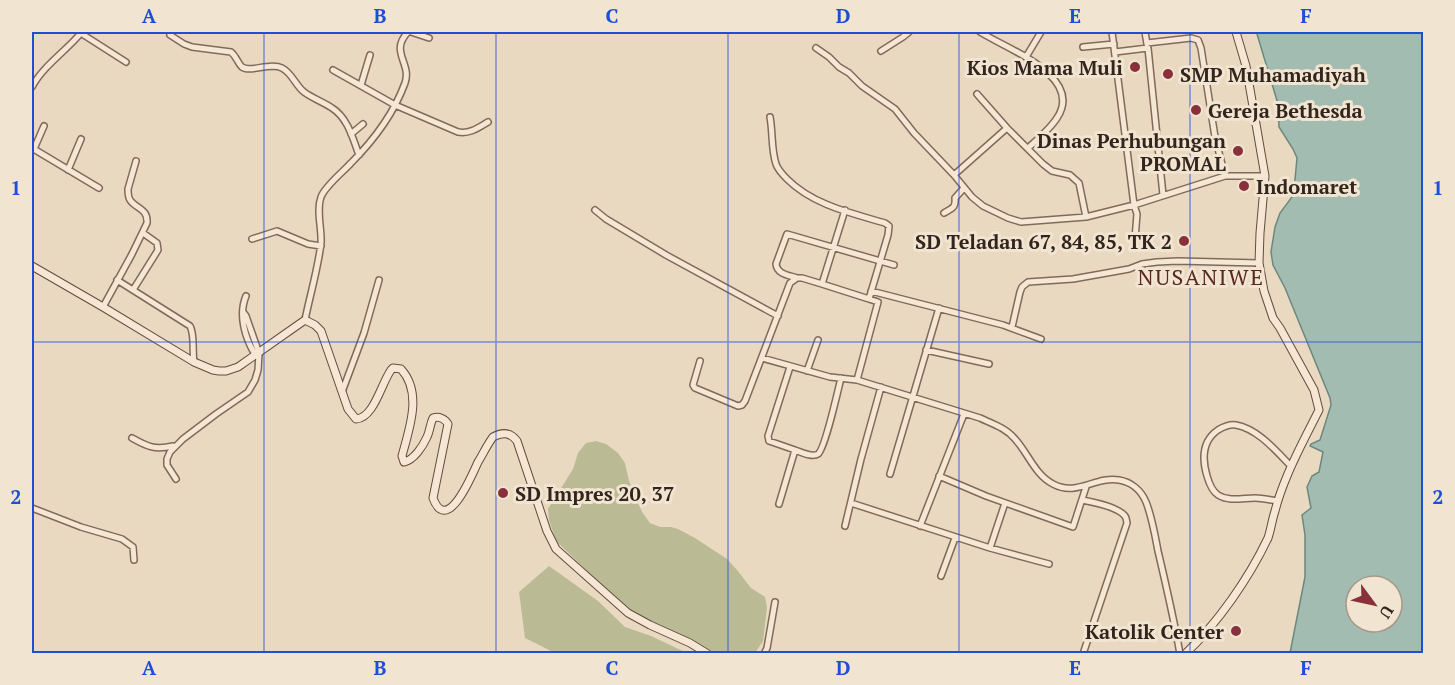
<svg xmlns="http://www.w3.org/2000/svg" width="1455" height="685" font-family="'PT Serif',serif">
<rect width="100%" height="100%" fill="#e9d9c1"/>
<path fill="#babb95" d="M596,441l10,3 12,9 7,10 4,18 13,31 8,11 10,4h11l7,2 17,9 32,21 10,11 14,18 14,9 2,11 -4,33 -8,12h-40l-23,-14 -39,-13 -25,-16 -72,-69 -7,-21 -1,-11 25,-40 5,-16 8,-10z
M549,566l49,35 27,26 26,9 36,17h-132l-30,-15 -6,-46z"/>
<path fill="#a3bcb2" stroke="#6c887e" stroke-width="1.5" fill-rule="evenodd" d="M1258,32h165v621h-133l15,-76v-42l-3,-20 9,-7 -4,-21 5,-11 7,-4 4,-20 -13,-6 1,-2 9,-4 11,-35 -1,-7 -45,-110 -12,-23 -2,-13 4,-25 5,-14 12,-16 2,-7 3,-32 -4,-9 -14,-22 -1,-23 -21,-70zM1356,586h36v36h-36z"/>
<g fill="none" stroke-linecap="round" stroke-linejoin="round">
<defs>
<path id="street" d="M79,32l47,30
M411,32l18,6
M980,32c25,16 105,44 77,86 -7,11 -19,21 -29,30
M1145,32l2,12
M170,35l14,9 8,3 39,5c6,5 7,12 11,15 7,6 29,-5 40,1 10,5 14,18 22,24 8,6 19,10 28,16 16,10 21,31 27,47
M1147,43l44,-5 7,2 3,8 14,89 10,39
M1083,47l31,-3
M816,48l13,9 10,10 10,6 13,13 33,23 19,24 40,42 18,22 11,9 25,12 13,4 65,-5 48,-12 -22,-173
M881,51l22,-14 6,-5
M1115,52l33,-4 15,147
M1026,57l15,-25
M333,70l62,35 63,27c12,2 20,-4 30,-10
M361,85l9,-30
M32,87c11,-21 34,-36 49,-54
M977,94l30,34 36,36 9,7 18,4 9,8 7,34
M770,117c3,16 1,32 6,47 2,6 7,11 11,15 26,26 64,34 98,44l4,3 -1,9 -19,64 9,3 -21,78
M351,134l12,-10
M32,148l67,40
M34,149l10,-23
M68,170l13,-31
M954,175l53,-47
M595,210l11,9 60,36 112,61
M845,210l-23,74 47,15
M944,213c8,-5 12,-5 11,-15l9,-10
M252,239l25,-8 31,13 13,2
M1135,239l2,-25 -3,-9 91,-29h40
M797,278c-9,-3 -20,-4 -21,-14l11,-30 107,31
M117,280l73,46c5,9 2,24 4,36
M133,290l25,-40 -1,-7 -14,-10
M871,291l132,34 38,14
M246,296c-8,19 -1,43 10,60
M103,307l29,-53 15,-31c1,-15 -11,-14 -17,-23 -2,-3 -2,-8 -2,-11l8,-28
M305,320c5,-25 13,-51 16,-77 1,-14 -5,-32 0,-46 4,-11 22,-25 30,-34 22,-22 43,-50 54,-80 7,-20 -16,-31 3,-51
M1012,327l8,-35 2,-5 6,-5 45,-3 56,-10 13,-5 15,-2 21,-1 81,2
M926,350l63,14
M762,358l68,19 27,3 123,38c13,6 26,10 35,21 13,14 20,36 38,45 24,13 42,-8 66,-4 12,2 22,10 27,22 6,15 9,33 12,49 8,34 16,68 22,103
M700,361l-7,24 2,3 43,18 4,-1 3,-4 45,-118 7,-5h5l20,6
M807,371l11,-31
M342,392l22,-59 15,-53
M132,438c16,9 23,12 41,8
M795,450c6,2 17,8 23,4 7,-5 20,-64 23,-76
M890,474l49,-166
M939,476l47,20 87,31 13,-40
M176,479l-9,-14v-6l3,-7 13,-13 33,-25 32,-22 7,-12 3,-10 1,-17 -13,-37 -3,-4
M1082,500c11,2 33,7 41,14 4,3 3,5 4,9l-44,131
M1278,501c-8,-1 -15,-3 -23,-3 -12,0 -26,4 -37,-3 -6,-4 -9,-12 -11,-19 -5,-17 -5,-35 11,-46 5,-3 11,-6 18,-5 22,4 40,26 55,41
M851,503l139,45 15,-45
M779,504l16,-54 -26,-9 -1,-5 22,-69
M32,508l49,19 41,12 11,8 1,13
M845,526l16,-67 20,-72
M920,526l44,-112
M990,548l59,16
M941,576l14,-38
M764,654l3,-6 8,-46"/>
<path id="secondary" d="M32,266l71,41 91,55 19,8 6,1h7l12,-4 67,-47 10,5 6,6 27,78 8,10c18,-1 25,-35 35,-49l2,-2 8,1c22,24 8,60 1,87l2,6c10,-2 19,-16 23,-25 3,-6 3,-13 6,-19 6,-2 12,1 15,6l-15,74c14,38 39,-23 45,-36 5,-8 9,-17 15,-25 9,-5 17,-5 24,4l30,90 9,18 72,64 22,12 40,18 18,11
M1185,654c33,-31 64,-76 83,-116 3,-9 4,-18 7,-27 3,-12 7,-23 12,-35 9,-22 21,-44 32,-66l-5,-20 -34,-62 -7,-10 -9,-27 -5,-28 1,-30 5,-57 -19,-110 -10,-34"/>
</defs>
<use href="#street" stroke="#806b5b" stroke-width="8"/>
<use href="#secondary" stroke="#624d3e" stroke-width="9"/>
<use href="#street" stroke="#f5e7d3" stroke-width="5"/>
<use href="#secondary" stroke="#f5e7d3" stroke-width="7"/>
</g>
<path fill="none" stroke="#1d4ed8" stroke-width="1.5" stroke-opacity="0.55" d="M264,32v622M496,32v622M728,32v622M959,32v622M1190,32v622M32,342h1392"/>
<g fill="#89313a" stroke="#f1e4d0" stroke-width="2">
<circle cx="1135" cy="67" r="6"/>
<circle cx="1168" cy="74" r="6"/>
<circle cx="1196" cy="110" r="6"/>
<circle cx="1238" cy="151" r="6"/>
<circle cx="1244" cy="186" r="6"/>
<circle cx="1184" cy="241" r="6"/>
<circle cx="503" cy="493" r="6"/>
<circle cx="1236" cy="631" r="6"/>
</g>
<g text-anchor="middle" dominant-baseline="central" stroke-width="6" stroke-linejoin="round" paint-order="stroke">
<g font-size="20" font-weight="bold" fill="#32251d" stroke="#f1e4d0" text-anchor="end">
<text x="1123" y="67">Kios Mama Muli</text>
<text x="1180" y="74" text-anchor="start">SMP Muhamadiyah</text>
<text x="1208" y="110" text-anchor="start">Gereja Bethesda</text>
<text x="1226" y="140">Dinas Perhubungan<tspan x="1226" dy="23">PROMAL</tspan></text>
<text x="1256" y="186" text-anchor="start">Indomaret</text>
<text x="1172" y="241">SD Teladan 67, 84, 85, TK 2</text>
<text x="515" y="493" text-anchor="start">SD Impres 20, 37</text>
<text x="1224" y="631">Katolik Center</text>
</g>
<g font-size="22" letter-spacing="1.5" fill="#5a2721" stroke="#f1e4d0">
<text x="1201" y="276">NUSANIWE</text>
</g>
</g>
<rect width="1455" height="685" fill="none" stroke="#f1e4d0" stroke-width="66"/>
<g transform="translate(1374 604) rotate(123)"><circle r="28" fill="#f1e4d0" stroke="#a59888" stroke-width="1.5"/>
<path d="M0-4.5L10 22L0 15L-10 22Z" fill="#89313a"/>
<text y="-9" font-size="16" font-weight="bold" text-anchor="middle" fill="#32251d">U</text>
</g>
<rect x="33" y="33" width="1389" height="619" fill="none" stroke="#1d4ed8" stroke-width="2"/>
<g font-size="20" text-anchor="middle" font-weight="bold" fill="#1d4ed8">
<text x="149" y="23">A</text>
<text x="380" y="23">B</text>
<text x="612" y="23">C</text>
<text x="843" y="23">D</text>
<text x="1075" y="23">E</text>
<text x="1306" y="23">F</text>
<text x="16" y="195">1</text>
<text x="1438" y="195">1</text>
<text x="16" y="504">2</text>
<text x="1438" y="504">2</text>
<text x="149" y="675">A</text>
<text x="380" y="675">B</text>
<text x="612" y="675">C</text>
<text x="843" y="675">D</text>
<text x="1075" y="675">E</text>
<text x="1306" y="675">F</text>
</g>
</svg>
